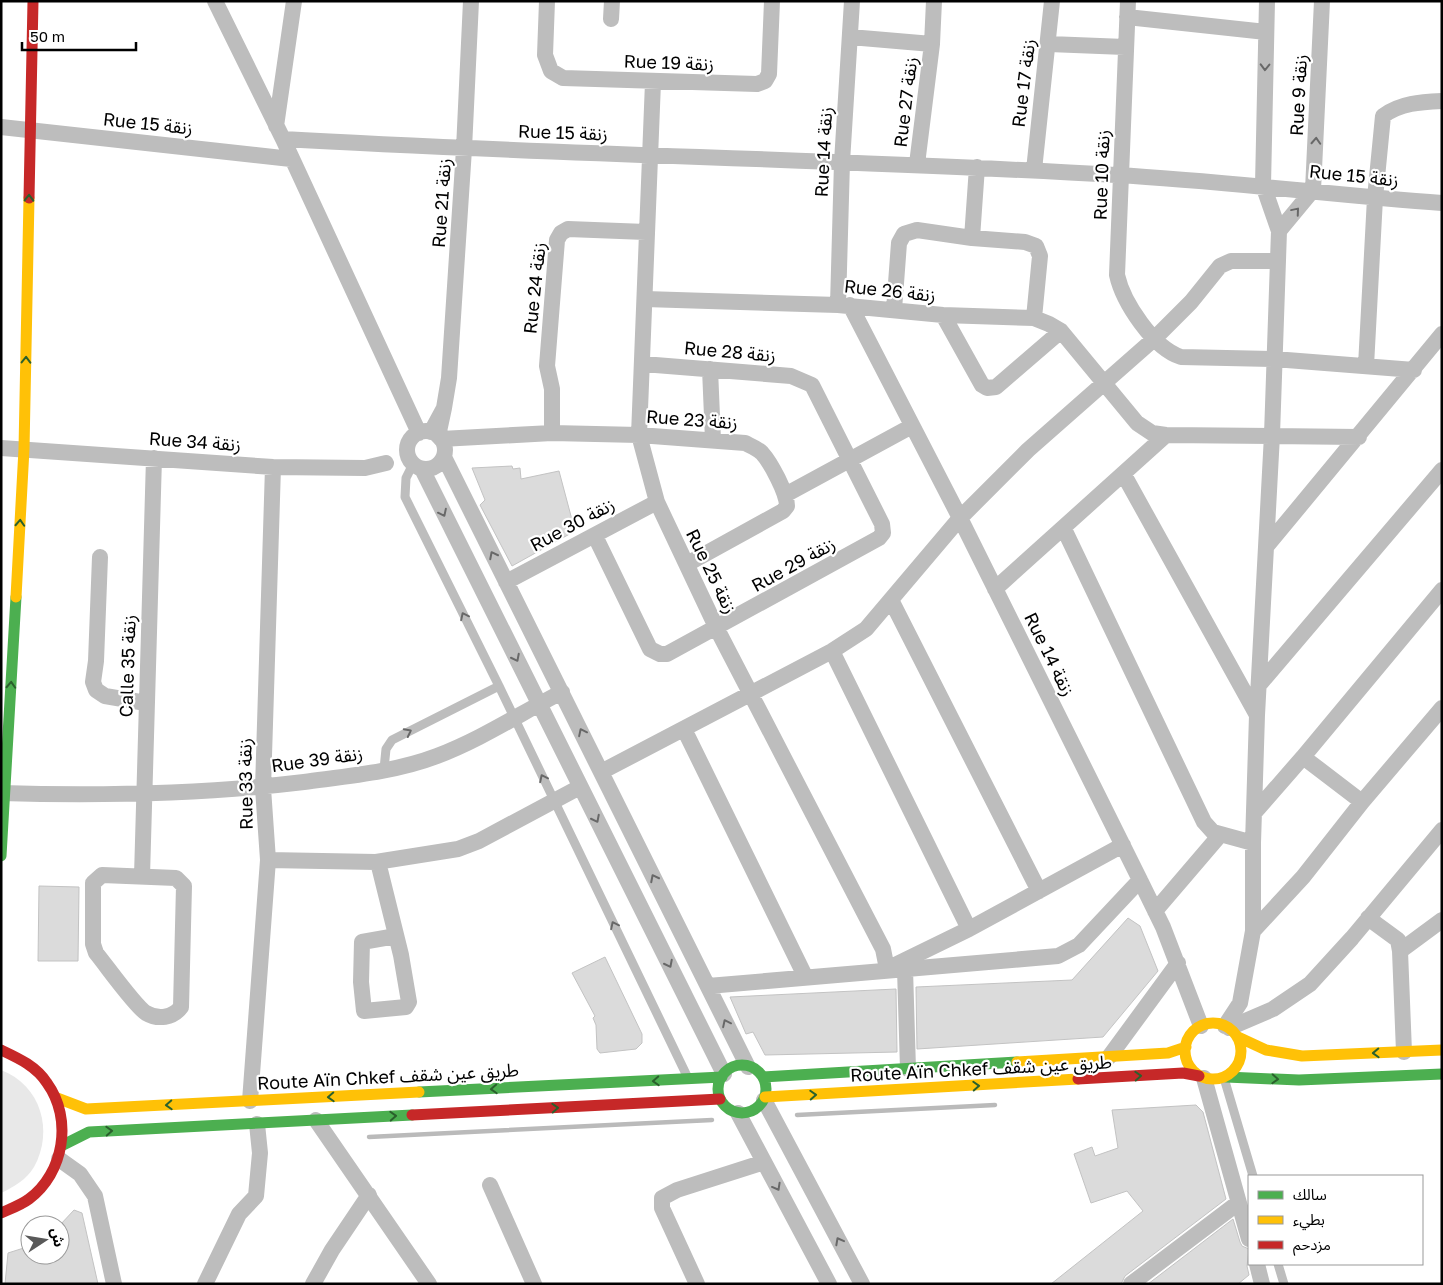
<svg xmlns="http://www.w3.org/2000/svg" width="1443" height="1285" font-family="'Golos Text','Noto Sans Arabic',sans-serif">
<rect width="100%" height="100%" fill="#fff"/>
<path fill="#e8e8e8" d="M1,1070c40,15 53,61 33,97 -7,12 -20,20 -33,26z"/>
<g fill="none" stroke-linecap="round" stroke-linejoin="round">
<path stroke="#bababa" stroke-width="4.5" d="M797,1115l198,-10
M369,1137l343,-17"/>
</g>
<path fill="#dbdbdb" stroke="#c3c3c3" d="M512,466l1,3 7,-1 1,11 38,-8 16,60 -63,35 -32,-61 5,-5 -13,-32z
M39,886l40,1 -1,74h-40z
M1128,918l12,8 18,45 -55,66 -186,12 -1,-62 156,-7z
M605,957l37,77v9l-6,6 -36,4 -3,-4 -1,-24 -3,-7 2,-2 -23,-43z
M896,989l1,63 -132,3 -12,-23 -7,2 -16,-37z
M1196,1105l7,7 23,87 -101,77 -4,8h-70l92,-73 -16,-20 -36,12 -17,-49 18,-7 3,9 23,-8 -6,-38z
M74,1210l8,3 16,71h-93l3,-31 22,-7v9h30v-30z
M1233,1219l7,23 2,4 7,3 -2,17 2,9 -11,9h-90z"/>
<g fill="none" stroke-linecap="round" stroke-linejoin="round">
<path stroke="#bdbdbd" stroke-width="9" d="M499,686l188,390
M384,769l2,-20 6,-9 107,-54 -94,-189 1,-19 7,-14
M1224,1078l29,98
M1278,1264l6,20"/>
<path stroke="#bdbdbd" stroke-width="16" d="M215,1l68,138 136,294
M547,1l-2,54 6,16 12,7 194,6 8,-3 4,-7 3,-73
M1128,1l-11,274c6,27 36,73 64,82l93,2 140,11
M1127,17l139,15
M611,19l1,-18
M850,37l82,7
M1049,44l76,3
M653,82l-14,353 18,67 60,127 166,320 4,20 82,-40 154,-84
M276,126l18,-125
M1,127l290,32
M283,139c278,16 556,20 833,36 109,6 217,20 326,28
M917,164l15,-120 2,-43
M1034,170l18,-169
M1279,231l34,-41 9,-189
M972,238l5,-71
M645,299l193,6 105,10 91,3 15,6 12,7 76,92 15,10 14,2 193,2
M838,305l4,-143 10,-161
M850,305l110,213 180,362 23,47 38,99
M894,310l5,-67 5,-9 13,-4 55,8 53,4 11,4 4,10 -6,62
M943,315l39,70 5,3 9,-1 65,-56
M1366,366l9,-168 8,-82c17,-13 38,-14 59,-15
M710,369l3,71
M444,408l5,-30 15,-229 7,-148
M407 450a19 19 0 1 1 38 0a19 19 0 1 1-38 0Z
M431,432l13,-24 -6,28
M552,433v-44l-5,-23 10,-126 4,-7 7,-4 78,3
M441,439l111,-6 87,2 106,8c6,3 12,5 17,10 9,10 25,40 25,53l-4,5 -96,53
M1,448l272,19 92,1 21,-5
M444,457l304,610
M422,469l302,605
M1124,475l133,240
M785,495l127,-69
M1064,529l140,293 9,10 40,11
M595,536l55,113 10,5h7l212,-116 4,-5 -1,-9 -70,-139 -21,-9 -148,-12
M1266,547l176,-213
M100,557l-4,104 -3,21 3,8 9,6 41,7
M506,582l151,-80
M995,589l171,-154
M891,600l148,291
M832,651l137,278
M1259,685l183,-215
M684,729l121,247
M1303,757l59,45
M601,772l231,-121 34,-22 94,-111 68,-68 126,-111 37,-37 29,-36 11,-5h46
M1,793c101,3 203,1 303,-11 44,-6 91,-10 133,-26 43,-16 84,-43 125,-64
M1255,812l48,-55 139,-167
M268,860l108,2 82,-13 21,-8 101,-54
M378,862l23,93 8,47 -3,5 -42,4 -3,-29 1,-40 34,-6
M102,875l74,3 8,8 -3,121c-8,11 -23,13 -35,6 -11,-7 -40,-48 -50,-60l-3,-9v-61z
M142,876l12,-418
M1155,911l65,-76
M1368,918l30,22 2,11 4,101
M1253,931l50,-54 59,-75 80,-94
M1400,951l42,-31
M905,969l3,100
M708,986l350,-30 21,-11 61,-65
M1225,1026l15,-23 13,-72v-88l4,-128 15,-280 7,-204 -16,-46 4,-184
M1229,1028l44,-19 37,-25 42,-46 90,-108
M1109,1057l69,-94
M1204,1078l45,161
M764,1100l98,184
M250,1101l18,-241 -5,-72 10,-321
M738,1113l91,171
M316,1120l113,164
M59,1159l21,15 15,22 19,88
M490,1185l44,99
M1257,1264l5,20
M205,1284l34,-70 17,-18 4,-43 -3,-29
M313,1284l19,-34 37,-55
M697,1284l-35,-76v-10l15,-8 87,-28
M1131,1284l107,-81"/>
<path stroke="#4caf50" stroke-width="11" d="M1,856l15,-259
M718 1089a24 24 0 1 1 48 0a24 24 0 1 1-48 0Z
M763,1077l254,-15
M1226,1077l73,3 143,-6
M419,1092l303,-15
M63,1145l26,-13 323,-17"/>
<path stroke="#ffc107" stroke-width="11" d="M16,597l8,-148 5,-251
M1185 1051a28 28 0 1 1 56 0a28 28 0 1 1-56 0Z
M1238,1037l28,13 36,6 140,-6
M1017,1062l151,-9 18,-6
M765,1097l313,-18
M57,1098l29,11 333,-17"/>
<path stroke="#c62828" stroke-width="11" d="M29,198l4,-197
M1,1050c17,8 35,16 46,33 26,36 17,90 -18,116 -8,6 -19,10 -28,14
M1078,1079l105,-6 16,3
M412,1115l308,-16"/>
</g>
<defs><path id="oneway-chevron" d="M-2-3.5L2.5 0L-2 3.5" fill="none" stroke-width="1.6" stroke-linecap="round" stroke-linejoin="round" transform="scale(1.25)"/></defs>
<g stroke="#686868">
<use href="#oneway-chevron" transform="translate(1265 67) rotate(91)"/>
<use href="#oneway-chevron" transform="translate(1316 141) rotate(-87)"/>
<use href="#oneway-chevron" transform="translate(1296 211) rotate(-50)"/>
<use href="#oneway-chevron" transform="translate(443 513) rotate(64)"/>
<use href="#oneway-chevron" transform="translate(493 555) rotate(-117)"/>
<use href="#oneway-chevron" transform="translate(464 616) rotate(-116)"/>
<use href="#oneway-chevron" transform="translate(516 658) rotate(63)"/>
<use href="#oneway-chevron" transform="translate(408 732) rotate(-27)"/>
<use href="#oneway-chevron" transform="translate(582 732) rotate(-116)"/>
<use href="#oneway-chevron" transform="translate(543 778) rotate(-116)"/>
<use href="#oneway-chevron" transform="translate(596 819) rotate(63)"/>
<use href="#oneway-chevron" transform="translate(654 878) rotate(-117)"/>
<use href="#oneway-chevron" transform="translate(614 925) rotate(-116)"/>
<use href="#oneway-chevron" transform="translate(669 964) rotate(63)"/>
<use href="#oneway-chevron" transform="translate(726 1023) rotate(-116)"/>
<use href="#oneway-chevron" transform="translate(777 1187) rotate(61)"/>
<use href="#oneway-chevron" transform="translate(839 1241) rotate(-118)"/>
</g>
<g stroke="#2a602c">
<use href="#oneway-chevron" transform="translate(29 198) rotate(-89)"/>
<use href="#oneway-chevron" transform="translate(26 360) rotate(-89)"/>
<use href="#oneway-chevron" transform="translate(20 523) rotate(-87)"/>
<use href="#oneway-chevron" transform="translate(11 685) rotate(-87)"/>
<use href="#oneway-chevron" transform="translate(1376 1053) rotate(178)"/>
<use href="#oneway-chevron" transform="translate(1138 1076) rotate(-3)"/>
<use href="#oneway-chevron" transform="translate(1275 1079) rotate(3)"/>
<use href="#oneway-chevron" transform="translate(656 1081) rotate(177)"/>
<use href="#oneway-chevron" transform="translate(976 1086) rotate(-3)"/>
<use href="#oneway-chevron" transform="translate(494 1089) rotate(177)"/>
<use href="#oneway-chevron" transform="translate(813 1095) rotate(-3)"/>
<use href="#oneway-chevron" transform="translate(331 1097) rotate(177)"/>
<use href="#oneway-chevron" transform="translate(169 1105) rotate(177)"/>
<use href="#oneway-chevron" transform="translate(555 1108) rotate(-3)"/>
<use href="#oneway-chevron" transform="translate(393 1116) rotate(-3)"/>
<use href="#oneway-chevron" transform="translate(109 1131) rotate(-3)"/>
</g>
<g text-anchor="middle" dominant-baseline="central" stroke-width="4.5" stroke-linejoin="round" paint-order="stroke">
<g font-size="18" fill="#000" stroke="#fff">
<text transform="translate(669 62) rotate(2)">Rue 19 زنقة</text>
<text transform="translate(1023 83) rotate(-83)">Rue 17 زنقة</text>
<text transform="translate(1298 95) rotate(-87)">Rue 9 زنقة</text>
<text transform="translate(905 102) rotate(-83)">Rue 27 زنقة</text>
<text transform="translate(148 123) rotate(6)">Rue 15 زنقة</text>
<text transform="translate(563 132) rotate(2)">Rue 15 زنقة</text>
<text transform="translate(823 152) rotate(-87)">Rue 14 زنقة</text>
<text transform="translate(1101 175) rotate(-88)">Rue 10 زنقة</text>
<text transform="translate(1354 175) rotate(6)">Rue 15 زنقة</text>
<text transform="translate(441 203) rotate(-86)">Rue 21 زنقة</text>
<text transform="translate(534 288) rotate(-84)">Rue 24 زنقة</text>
<text transform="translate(890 290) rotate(6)">Rue 26 زنقة</text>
<text transform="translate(730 351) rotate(5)">Rue 28 زنقة</text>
<text transform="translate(692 419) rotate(4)">Rue 23 زنقة</text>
<text transform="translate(195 441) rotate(4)">Rue 34 زنقة</text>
<text transform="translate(572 524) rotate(-28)">Rue 30 زنقة</text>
<text transform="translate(793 564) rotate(-29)">Rue 29 زنقة</text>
<text transform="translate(712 571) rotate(64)">Rue 25 زنقة</text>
<text transform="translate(1050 654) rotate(64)">Rue 14 زنقة</text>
<text transform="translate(127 666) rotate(-88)">Calle 35 زنقة</text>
<text transform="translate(317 759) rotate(-8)">Rue 39 زنقة</text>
<text transform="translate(245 784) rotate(-91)">Rue 33 زنقة</text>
<text transform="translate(981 1068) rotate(-3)">Route Aïn Chkef طريق عين شقف</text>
<text transform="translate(388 1076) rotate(-3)">Route Aïn Chkef طريق عين شقف</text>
</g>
</g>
<rect width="1443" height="1285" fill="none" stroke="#000000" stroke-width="5"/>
<rect x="1248" y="1175" width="175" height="90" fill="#ffffff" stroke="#999999"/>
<rect x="1258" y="1191" width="25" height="8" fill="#4caf50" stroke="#999999"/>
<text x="1293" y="1200" font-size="15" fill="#000000">سالك</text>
<rect x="1258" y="1216" width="25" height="8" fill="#ffc107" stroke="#999999"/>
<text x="1293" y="1225" font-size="15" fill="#000000">بطيء</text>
<rect x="1258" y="1241" width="25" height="8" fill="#c62828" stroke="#999999"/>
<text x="1293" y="1250" font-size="15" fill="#000000">مزدحم</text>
<g transform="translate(45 1240) rotate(78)"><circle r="24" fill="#ffffff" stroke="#999999"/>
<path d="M0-4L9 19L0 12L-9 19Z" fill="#595959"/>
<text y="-8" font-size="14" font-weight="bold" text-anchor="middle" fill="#000000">ش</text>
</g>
<path d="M22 42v8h114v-8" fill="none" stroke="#000000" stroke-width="2.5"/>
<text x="30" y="42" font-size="15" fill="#000000" stroke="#ffffff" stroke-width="4" paint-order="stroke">50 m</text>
</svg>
